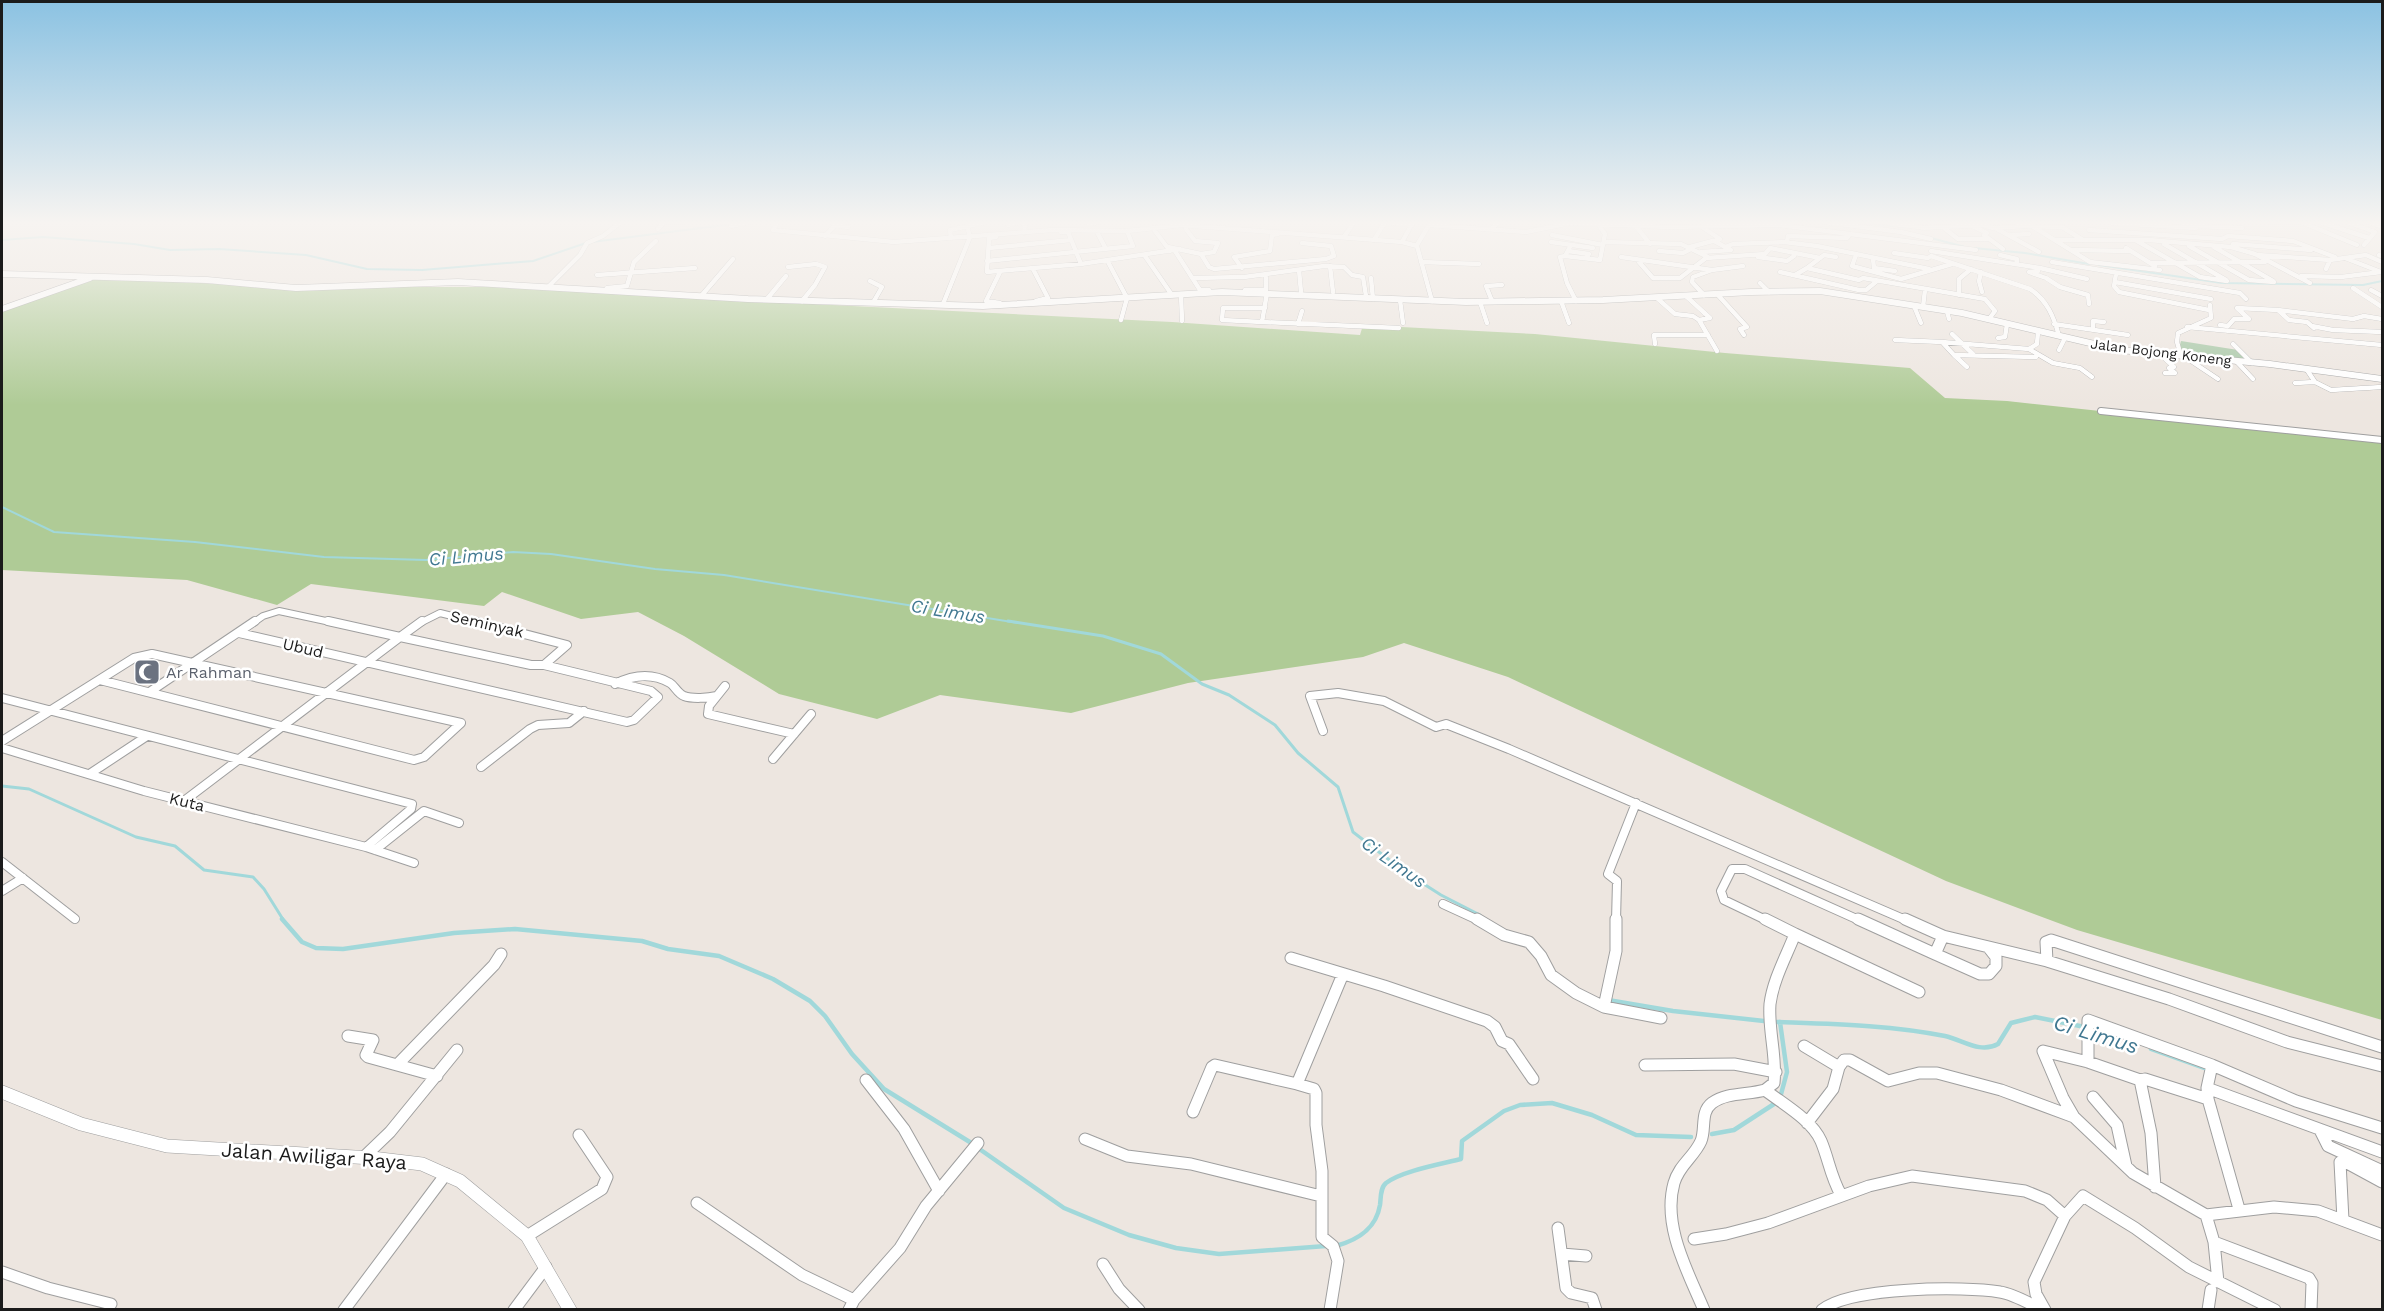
<svg xmlns="http://www.w3.org/2000/svg" width="2384" height="1311" font-family="'Work Sans',sans-serif">
<rect width="100%" height="100%" fill="#ede6e0"/>
<path fill="#afcb96" d="M100,277l168,10h258l188,12 458,23 188,13 3,-10 172,9 190,19 185,15 35,30 62,3 375,40v579l-305,-90 -131,-49 -438,-204 -104,-34 -41,14 -175,26 -117,30 -131,-18 -63,24 -98,-25 -95,-58 -46,-24 -57,7 -79,-27 -18,14 -173,-22 -34,21 -90,-25 -185,-10v-258z"/>
<path fill="#a3c5a2" d="M2181,341l57,9 12,12 -73,-6z"/>
<g fill="none" stroke-linecap="round" stroke-linejoin="round">
<path stroke="#a1d8da" stroke-width="2" d="M1854,222l40,4
M1931,238l34,9
M2,240l41,-3 91,7 36,6 49,-1 87,6 61,14 55,1 111,-9 53,-18
M592,242l140,-18
M1974,248l51,5 64,11
M2099,265l123,18 141,2 19,-4
M2,507l52,25 141,10 129,15 102,3 87,-8 38,2 104,15 69,6 294,48"/>
<path stroke="#a1d8da" stroke-width="3" d="M1008,621l95,15 58,18 41,30 27,11 46,30 23,28 40,34 15,45 52,40 36,23 39,20
M2,786l27,3 107,48 39,9 29,24 49,7 11,12 20,32"/>
<path stroke="#a1d8da" stroke-width="4.5" d="M282,919l20,23 14,6 27,1 111,-16 61,-4 127,12 26,8 51,7 54,23 37,22 15,15 27,38 32,35 89,55
M1608,1000l65,11 91,10
M1777,1022c56,2 113,3 168,14 18,4 35,18 53,8l13,-21 24,-6 50,10
M1780,1022l7,50 -7,26
M2091,1029l23,6
M2151,1049l56,20
M1712,1134l22,-4 40,-26
M978,1148l86,60 65,27 47,13 43,6 107,-8
M1336,1246c22,-6 40,-17 44,-41 1,-7 0,-17 6,-22 16,-12 55,-19 75,-24l1,-18 42,-30 16,-6 32,-2 40,12 44,20 55,2"/>
<defs>
<path id="minor-far3" d="M664,222h18
M777,222l-4,8 121,12 159,-12 74,1 55,-6 220,17 15,4 15,55
M1020,222l5,2 -1,9
M1385,222l27,3
M1824,222l77,10 30,7
M2017,222l9,4 36,1 21,13
M2180,222l18,4 44,2
M2269,222h32
M2301,222l56,23
M2320,222l49,16
M2347,222l28,10 -11,13
M2369,222l13,5
M2112,223l84,5 -4,-4
M1089,224l10,-2
M1892,224l28,3
M834,225l14,2
M1008,225l12,-3
M1635,225l15,19
M731,226l19,-4
M1972,226l15,7 -3,2 19,14
M2032,226l58,36 70,8
M1922,228l61,-3 10,3
M1944,228l14,11h31
M1996,228l28,-2
M658,229l6,-7
M1186,229l9,12 23,2 -4,9 -13,2
M1997,229l42,23
M1494,230l-2,-2 7,-6
M2089,230l133,9 6,-3 65,5 42,16
M1155,231l15,20
M1061,232h7l13,32
M1097,232l9,17
M1552,235l51,10
M2011,235l18,-1
M825,236l13,-14
M996,237l-7,1 -2,34 94,-8 99,-15
M1344,237l10,-15
M951,238l-1,-8 36,-8
M1374,240l11,-18
M2056,240h93l82,7 24,7 55,29
M2137,241l63,36 27,4
M1402,242l11,-20
M1551,242l42,6
M1604,242l77,2 27,13
M1787,242l1,-6 59,2 3,-4
M2164,244l62,36
M2233,244l78,6
M1417,245l12,-20 97,7 44,-9 99,4 110,-2 197,25
M1571,245l-6,11 -5,1 7,26 9,18
M2189,246l60,34 25,2
M1168,247l33,7 8,13 5,2 112,-10 8,-3 -3,-10 -29,-3
M1690,247l30,-8 -18,-12
M1725,247l8,-3 51,-2 33,4 112,23
M2214,247l59,34
M989,248l82,-8
M2126,248l29,18
M2072,250l58,1
M1175,251l25,39h9
M1568,251l21,3 -3,4
M1659,251l24,2 8,-4
M1931,251l109,17 47,11
M1701,252l30,-2 -17,-9
M1894,253l34,5 3,-2 99,33c17,11 24,28 29,47
M1856,255l-4,11 49,13 51,-15
M2000,255l17,4v5
M2257,255l73,5 36,-5 16,7
M2379,255l3,1
M1145,256l27,39
M1565,256l35,4 5,-26 -7,-10
M1621,257l91,13
M1758,257l29,4 7,-5
M2345,258l36,14
M1873,259l1,9 21,3
M1107,260l20,38 -6,22
M987,261l146,-15 -6,-15
M1421,262l58,2
M1639,262l14,16h27l26,-20 59,-4 5,-6 50,10
M2052,262l188,31 6,6
M2150,263l115,-1
M1330,266l3,26
M788,267l28,-3 9,3 -10,18 -13,16
M1242,268l-8,-11 36,-6 2,-16 6,-1
M1807,268l17,-13 12,2
M1033,269l15,29 -12,3
M2326,269l4,-9
M1299,270l2,22
M2038,271l-9,1 17,6 14,9 28,8 1,9
M1000,272l-14,29 14,2
M1780,272l79,18h7l11,-9
M1981,272l-2,9 3,11
M2116,274l-2,12 5,6 90,18
M597,275l98,-7
M1795,275l12,-7 52,12 4,-2 122,21 10,12 -6,8
M2301,276l40,1 40,-5
M1193,278l51,-1 80,-11 20,1 8,8 11,2 3,19
M1371,278l2,21
M870,281l12,6 -8,14
M2115,282l96,17
M1760,283l9,9
M548,287l32,-32 7,-12 16,-7 18,-14
M607,288l20,-2 7,-24 22,-21
M2353,288l29,19
M1245,290h21v-15
M2371,290l11,6
M1267,293l-5,29 137,6
M1181,294l1,27
M1717,294l30,33 -7,2 4,6
M702,295l31,-36
M1704,295l-12,-13 1,-5 19,-7 31,-4
M1959,295v-16l12,-10
M1687,297l23,21 -11,2 18,31
M767,299l19,-23
M1658,299l17,15 18,2 6,4
M1400,300l3,23
M1492,301l-6,-15 16,-1
M1561,301l8,22
M1480,302l7,21
M943,304l27,-67 -3,-11
M1914,306l7,17
M1923,307l2,-17
M2237,308l41,2 75,9 11,-3 18,3
M2278,310l11,10 18,2 7,6
M1947,311l2,8
M1262,322l-40,-2 1,-12h42
M1298,324l4,-13
M2054,324l74,11
M2220,325l8,1 6,-7h15l-12,-11
M2312,326l21,4 49,2
M2187,327l195,18
M2093,328v-7l11,1
M1952,334l21,20
M1998,338l7,-1 2,-13
M1895,340l47,2 12,13
M1942,342l87,7 24,14 27,5 12,9
M1655,344l-1,-9h54
M2233,344l19,19
M2029,349l8,-5 1,-12
M2059,350l6,-12
M2160,354l14,13 -5,1 6,5h-10
M2181,356l-4,-14 1,-9 33,-15 -1,-13
M2185,357l33,22
M2236,361l17,18
M1967,367l-13,-12 82,2
M2315,382l16,8 51,-3
M2295,383l20,-1 -8,-12"/>
<path id="minor-far2" d="M2101,411l281,29
M253,623l10,-7 16,-5 56,12
M420,623l20,-10 40,10"/>
<path id="minor-far1" d="M328,621l72,16
M239,633l388,89 7,-2 24,-23 -7,-6 -107,-26
M400,637l131,28h13l23,-20 -93,-24
M400,637l22,-16
M615,684c18,-9 36,-12 55,-1 5,3 7,10 14,13 8,3 24,2 33,0l8,-10
M151,691l104,-70
M717,696l-8,10 -1,8 86,20
M2,698l410,106 -1,5 -45,38
M1323,731l-13,-35 28,-3 46,8 52,26 10,-3 63,25 399,172
M2,741l132,-83 18,-4 309,69 -37,34 -10,3 -314,-80
M2,748l142,43 222,56 48,16
M773,759l38,-45
M481,767l49,-38 8,-4 31,-2 15,-12
M91,773l56,-37
M184,801l216,-164
M375,850l49,-39 35,12
M2,862l73,57
M2,891l21,-13
M1443,904l37,17
M1616,921l1,-40 -9,-7 28,-71
M1768,921l-44,-21 -3,-9 11,-22h13l116,52"/>
<path id="minor" d="M1477,919l27,16 25,7 12,14 10,19 25,18 28,14 57,11
M1765,919l30,15
M1858,919l77,35 8,-18
M1905,919l38,17 104,25 122,38 118,43 95,24
M1935,954l45,20h9l7,-8v-9l-7,-9
M1291,958l93,28 103,35 8,6 7,14 7,3 24,35
M2047,961l-1,-19 5,-2 331,107
M1604,1007l12,-56v-32
M348,1036l25,4 -7,15 2,2 69,19
M1804,1046l35,21
M2088,1062v-42l124,45
M398,1064l96,-99 7,-11
M1645,1065l89,-1 42,8
M866,1080l38,49 35,62
M2140,1080l11,53 4,54
M2207,1088l175,64
M2093,1097l24,28 9,41
M1193,1112l19,-45 3,-2 82,19
M2074,1117l-11,-19 -20,-47 45,11 52,18 5,-1 63,20
M1807,1123l26,-34 6,-22 5,-7h6l38,21 31,-8h18l64,17 73,27 59,56 73,42 68,-8 44,4 64,24
M2320,1130l8,16 54,25
M1085,1139l42,17 64,8 130,32
M364,1157l26,-25 67,-82
M1841,1195c-11,-20 -12,-35 -20,-54 -9,-21 -38,-37 -56,-51l9,-7c3,-27 -6,-52 -4,-79 3,-24 16,-47 25,-70l124,58
M697,1203l105,72 52,25
M2239,1209l-31,-110 -1,-11 5,-23 84,36 86,27
M2206,1215l8,27 4,40
M2343,1220l-3,-58 7,1 35,19
M1558,1228l8,60 5,5 21,5 4,12
M527,1236l75,-47 5,-12 -28,-42
M1694,1239l32,-5 42,-11 101,-37 43,-10 113,15 22,9 18,16
M2214,1242l95,36 3,5 -1,27
M1562,1254l24,2
M1103,1264l16,25 20,21
M2,1272l46,16 63,16
M344,1310l102,-136
M514,1310l32,-43
M849,1310l5,-10 46,-52 26,-42 52,-63
M1330,1310l8,-49 -5,-15 -11,-9v-66l-6,-46v-32l-2,-4 -17,-5 46,-110
M1704,1310c-16,-38 -42,-84 -30,-127 5,-18 20,-26 27,-42 5,-12 -1,-29 11,-38 15,-11 36,-8 53,-13
M1822,1310c27,-23 142,-24 178,-18 14,2 30,12 43,18
M2045,1310l-9,-16 -2,-12 31,-66 18,-20 52,32 54,39 86,43
M2208,1310l3,-20"/>
<path id="tertiary-far1" d="M2,274l205,6 89,8 162,-6 290,17 235,7 239,-14 244,10 137,-2 148,-8 69,-1 142,22 158,37 150,14 112,15
M2,309l88,-31"/>
<path id="tertiary" d="M2,1092l79,32 86,22 205,12 50,6 38,17 67,55 43,74"/>
</defs>
<use href="#minor-far3" stroke="#9f9f9f" stroke-width="5"/>
<use href="#minor-far2" stroke="#9f9f9f" stroke-width="8"/>
<use href="#minor-far1" stroke="#9f9f9f" stroke-width="10"/>
<use href="#minor" stroke="#9f9f9f" stroke-width="13"/>
<use href="#tertiary-far1" stroke="#9f9f9f" stroke-width="7"/>
<use href="#tertiary" stroke="#9f9f9f" stroke-width="14"/>
<use href="#minor-far3" stroke="#fff" stroke-width="4.5"/>
<use href="#minor-far2" stroke="#fff" stroke-width="6"/>
<use href="#minor-far1" stroke="#fff" stroke-width="8"/>
<use href="#minor" stroke="#fff" stroke-width="11"/>
<use href="#tertiary-far1" stroke="#fff" stroke-width="6"/>
<use href="#tertiary" stroke="#fff" stroke-width="13"/>
</g>
<linearGradient id="sky" x2="0" y2="1"><stop stop-color="#8bc2e2"/><stop offset="0.55" stop-color="#f7f4f1"/><stop offset="1" stop-color="#f7f4f1" stop-opacity="0"/></linearGradient>
<rect width="2384" height="405" fill="url(#sky)"/>
<defs>
<symbol id="mosque-square" viewBox="-11 -11 22 22"><rect x="-9" y="-9" width="18" height="18" rx="4" fill="#6b7280" stroke="#fff"/><path d="M3.5-4.9A6 6 0 1 0 3.5 4.9A5 5 0 1 1 3.5-4.9Z" fill="#fff"/></symbol>
</defs>
<g fill-rule="evenodd">
<use href="#mosque-square" x="132" y="657" width="30" height="30"/>
</g>
<g text-anchor="middle" dominant-baseline="central" stroke-width="5" stroke-linejoin="round" paint-order="stroke">
<g font-size="14" fill="#1b1b1b" stroke="#fff">
<text transform="translate(2161 352) rotate(7)">Jalan Bojong Koneng</text>
</g>
<g font-size="16" fill="#1b1b1b" stroke="#fff">
<text transform="translate(487 624) rotate(13)">Seminyak</text>
<text transform="translate(303 648) rotate(13)">Ubud</text>
<text transform="translate(187 802) rotate(14)">Kuta</text>
</g>
<g font-size="16" fill="#5b616d" stroke="#fff" text-anchor="start">
<text x="166" y="672">Ar Rahman</text>
</g>
<g font-size="18" font-style="italic" fill="#417891" stroke="#fff">
<text transform="translate(466 556) rotate(-5)">Ci Limus</text>
<text transform="translate(948 611) rotate(9)">Ci Limus</text>
<text transform="translate(1394 862) rotate(35)">Ci Limus</text>
</g>
<g font-size="20" fill="#1b1b1b" stroke="#fff">
<text transform="translate(314 1156) rotate(4)">Jalan Awiligar Raya</text>
</g>
<g font-size="21" font-style="italic" fill="#417891" stroke="#fff">
<text transform="translate(2096 1034) rotate(17)">Ci Limus</text>
</g>
</g>
<rect width="2384" height="1311" fill="none" stroke="#1b1b1b" stroke-width="6"/>
</svg>
